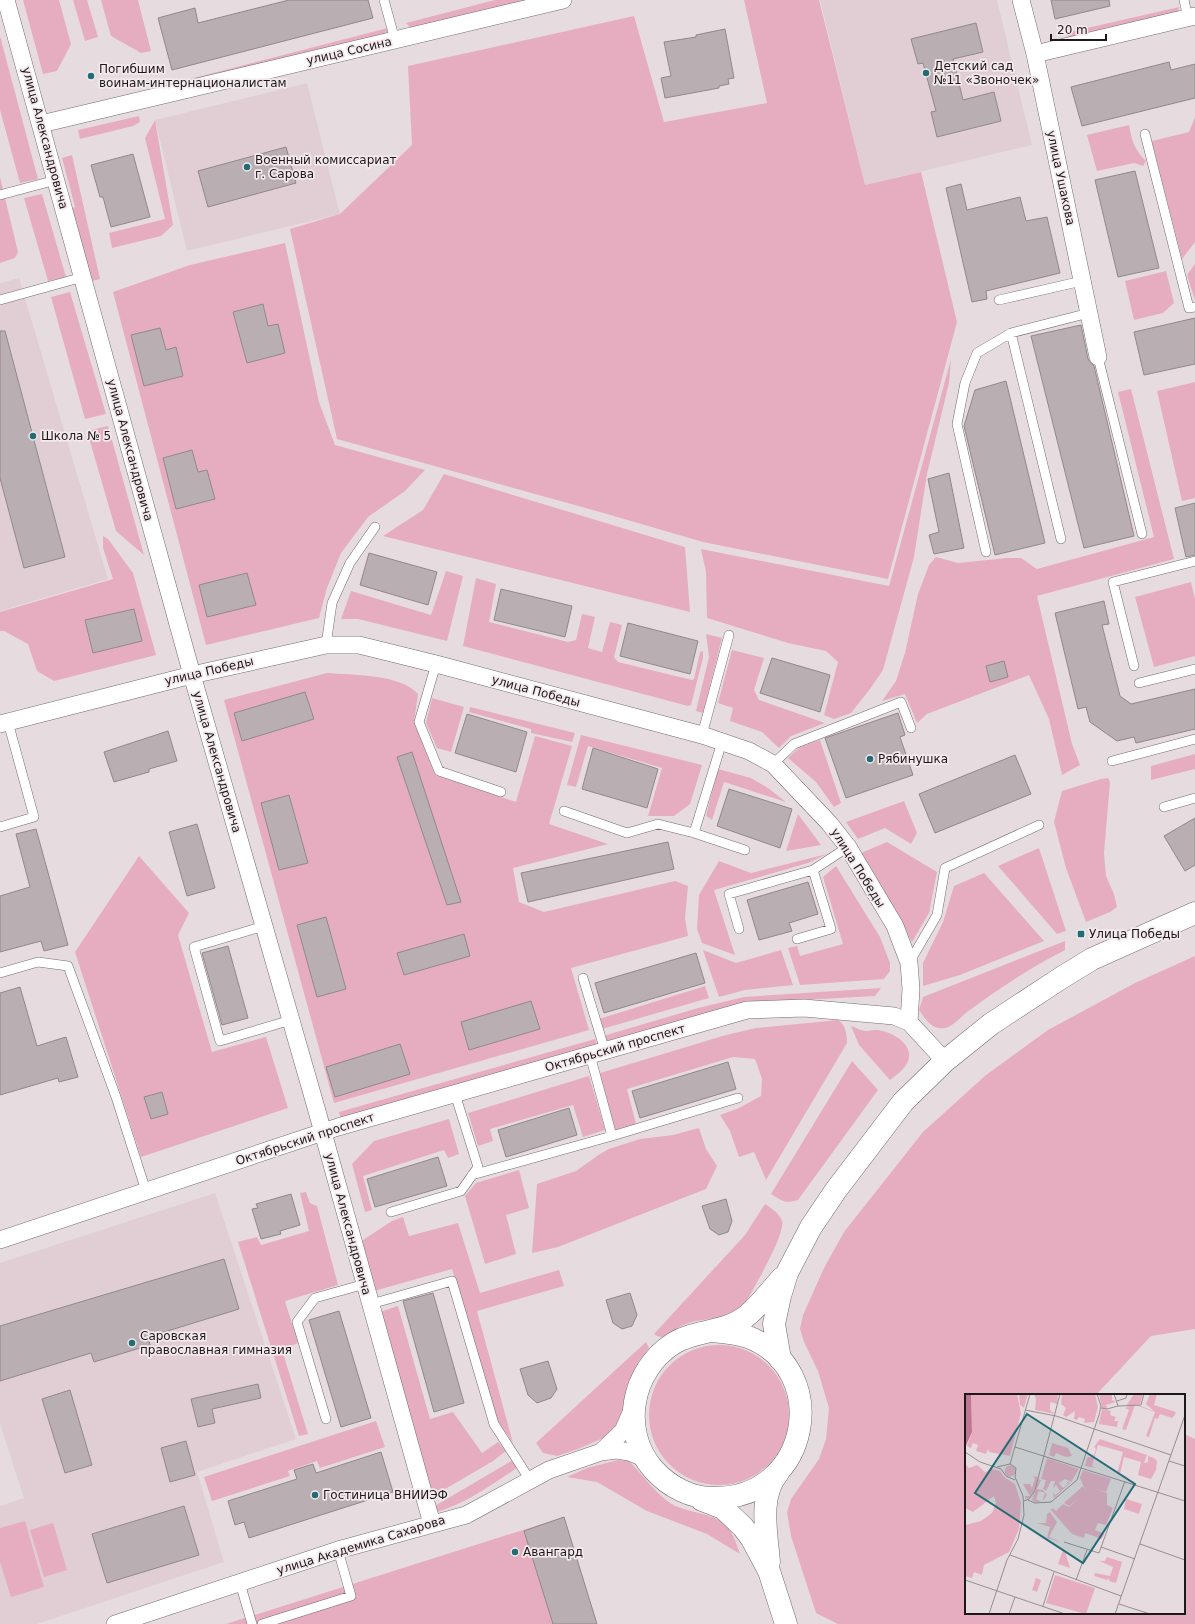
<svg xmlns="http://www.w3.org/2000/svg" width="1195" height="1624" font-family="'DejaVu Sans',sans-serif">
<rect width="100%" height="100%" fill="#e6dcdf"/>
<path fill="#e1ced4" d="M820,0h177l35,145 -167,40z
M307,83l33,131 -153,37 -32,-131z
M19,278l89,301 -108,32v-328z
M215,1193l81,246 -99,33 27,90 -187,62h-37v-118l24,-8 -24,-74v-161z"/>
<path fill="#e6adc1" d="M23,0h36l12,44 -14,27 -14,3z
M73,0h14l11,37 -13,4z
M101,0h37l13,51 -10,2 -30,-17z
M495,0h32l-115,29 -6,-6z
M744,0h75l46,185 56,-13 36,150 -69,257 -185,-37 -103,-30 -263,-73 -47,-210 50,-15 72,-69 -4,-79 226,-50 30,106 103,-19z
M1179,7l-2,7 -106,27 -6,-8z
M388,28l-2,7 -217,56 -2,-6z
M0,36l38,143 -18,4 -20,-73z
M139,116l1,6 -7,4 -53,13 -2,-9z
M1195,117v125l-13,17 -30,-118 37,-9z
M155,120l18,105 -12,11 -49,12 -3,-15 56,-14 -20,-81z
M1129,125c3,16 5,24 17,36l-3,5 -9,-3 -37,8 -10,-36z
M72,155l28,124 -13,3 -19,-72 7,-3 -13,-49z
M0,177l18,75 -3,6 -15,5z
M42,194l24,83 -18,4 -24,-83z
M285,243l34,159 16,43 90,25 -20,21 -37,26 -27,36 -14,35 -8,30 -113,27 -93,-353 77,-27z
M1195,264v36l-8,-25z
M1166,271l8,32 -11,10 -29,7 -9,-39z
M70,292l36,122 -21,5 -34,-122z
M951,359l-2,24 -22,91 -13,83 -31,113 -13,19 -19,24 -17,6 -10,-4 14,-53 -12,-11 -38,-8 -81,-25 -1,-46 -5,-23 188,37z
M1195,382v116l-13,3 -25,-110z
M1131,389l43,170 -137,37 35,148 8,21 -18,10 -13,-56 -20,-44 -102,39 -10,9 -12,-29 -23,7 14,-20 9,-28 13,-59 11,-29 7,-8 22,6 49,-5h14l16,11 117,-32 -36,-145z
M108,426l36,129 -28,-24 -29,-100z
M444,474l241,73 5,65 -307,-76 40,-26z
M103,536l5,3 25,34 23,82 -102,26 -17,-10 -9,-27 -24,-13h-4v-19l113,-33 -10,-31z
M446,571l17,5 -16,65 -89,-22h-17l10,-28 80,24z
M476,578l20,6 -7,38 79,20 8,-2 6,-26 13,3 -7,31 14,4 8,-30 12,3 -8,32 4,5 74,18 2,-1 6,-27 3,-1v7l-12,47 -3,1 -225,-60z
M1191,582l4,17v57l-41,11 -19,-70z
M706,634l16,4 -19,75 -7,-2 13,-54z
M732,650l32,8 -10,32 5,10 66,23 -34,13 -12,12 -17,-16 -32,-11 3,-13 -15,-5z
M327,673c25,2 74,1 91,21l-4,28 21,53 81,27 19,-66 37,10 -23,78 59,20 -95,24 6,34 25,10 131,-31 13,5 -3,32 3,18 -117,32 18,62 -255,73 -110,-403z
M432,698l32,9 -13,45 -14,-4 -11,-25z
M470,707l105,26 -3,9 -41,-9v-4l-62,-17z
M581,735l121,30 -12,39 -16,12h-26l14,-48 -74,-22 -12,41 -9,-2z
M820,740l21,63 -7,4 -18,-25 -28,-24 12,-11z
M1195,754v15l-44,11v-14z
M718,769l33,9 17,10 18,14 -62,-20 -12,38 -6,-4z
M1108,778l2,4 -6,71 2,23 8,18 3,13 -7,5 -24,10 -20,-54 -12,-46 8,-31 39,-12z
M904,801l13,32 -6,11 -26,-16 -27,11 -12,-17z
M798,814l23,31 -35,6z
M887,842l50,30 -8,41 -17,29 -51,-89z
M1039,848l27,83 -9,3 -59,-68z
M827,854l-19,9 -94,27 21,65 -33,-12 -5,-14 2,-34 20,-34 32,12z
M139,856l50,57 -11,22 34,117 54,-15 22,71 -147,49 -66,-205z
M836,866l44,71 10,26v8l-6,8 -84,6 -12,-37 9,-2 3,10 43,-12 -20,-67z
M984,873l60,68 -84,34 -37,11v-23l20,-41 11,-36z
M1065,941v9c-35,18 -67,39 -98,62 -6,5 -15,15 -22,16 -13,2 -19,-8 -26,-18l4,-13z
M703,950l33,13 45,-13 12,35 -48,5 -26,7z
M1195,956v373l-44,7 -55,59h-130v218h218v-179l11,5v185h-357l-22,-11 -25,-77 -4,-24 4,-13 28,-40 7,-20 3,-31 -11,-37 -14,-29 -4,-13 3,-14 21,-47 20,-36 79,-100 63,-57 62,-45 87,-47z
M705,986l4,12 -107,31 -3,-10z
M881,988l-6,8 -128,7 -142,41 -2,-8 95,-28 46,-11z
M838,1020c8,5 9,15 9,23l-81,137 -12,-28 -15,5 -9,-26 -10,-16 19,-7 22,-12 1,-17 -7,-20 -22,-2 -106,32 9,35 -21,6 -15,-57 126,-38 30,-7z
M851,1026c4,1 10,5 15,5 3,0 6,-1 9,-1 13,0 32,10 34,23 2,12 -11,21 -19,27l-31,-35z
M595,1039l3,8 -257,73 -2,-8z
M852,1061l26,29 -80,110c-13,4 -16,1 -27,-6z
M589,1076l16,54 -22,7 -10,-32 -83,24 3,12 -15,5 -10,-33z
M449,1119l10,35 -11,4 -4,-8 -81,26 9,34 -7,2 -13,-48 22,-23z
M699,1128l7,21 11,17 -11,23 -148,58 -26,6 5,-69 39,-13 24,-17 9,-5 31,-10 33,-4z
M519,1170l10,38 -23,7 10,39 -31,10 -20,-68 11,-13z
M306,1192l4,11 7,3 21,79 -53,16 13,42 -16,7 26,84 -9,2 -61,-194 19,-5 4,8 48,-14 -9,-38z
M765,1204c6,4 15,10 17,17 4,13 -29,68 -36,81 -6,6 -13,11 -21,14 -14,4 -30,3 -44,10 -6,3 -11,9 -19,11 -3,0 -6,-1 -8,-3l91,-99z
M403,1217l6,19 49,-13 22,70 79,-23 5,16 -87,25 36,132 -16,-23 -45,-151 -78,22 -14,-49 32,-21z
M398,1306l32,113 23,-7 29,41 16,-11 8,9 -13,10 -63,37 -53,-185z
M646,1342l3,6 -11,14 -6,16 -3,16 -12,33 -16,12 -23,10 -21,7 -14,-3 -7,-10z
M649 1415a70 70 0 1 1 140 0a70 70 0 1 1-140 0Z
M376,1421l9,26 -65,21 -3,-7 -29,10 2,5 -78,25 -8,-24z
M513,1460l5,7c-26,18 -53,37 -84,46l-1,-6z
M618,1460l11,1c14,14 25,31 41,42 6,4 14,6 21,8 32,8 38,9 49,43l-33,-20 -60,-23 -50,-29 -30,-5 20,-9z
M564,1517l33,107h-371z
M25,1521l19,66 -33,10 -11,-35v-34z
M53,1523l14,47 -23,7 -14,-47z"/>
<path fill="#b9afb2" stroke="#91888b" d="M289,0h79l5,18 -201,52 -14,-52 37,-10 3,15z
M1051,0h58l1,6 -55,13z
M976,23l7,29 -30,7 10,41 31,-8 7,29 -64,16 -6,-25 5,-1 -13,-48 -5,1 -7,-25z
M725,29l9,49 -6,1 1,5 -10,2v2l-54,10 -4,-20 10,-2 -7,-34 32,-5v-2z
M1169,62l2,8 24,-6v34l-113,28 -11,-39z
M286,147l10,36 -88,24 -10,-36z
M133,154l17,63 -39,10 -8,-30h-3l-9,-32z
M1135,171l24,97 -41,9 -23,-97z
M961,184l6,26 53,-13 6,24 21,-4 13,56 -74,18 1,8 -15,3 -26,-114z
M263,304l5,22 10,-2 7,29 -38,10 -14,-51z
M1195,318v46l-51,11 -10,-43z
M1081,325l7,34 6,7 40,170 -50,12 -53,-212z
M160,328l6,22 10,-3 7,29 -39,10 -13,-51z
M0,331h5l60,226 -41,11 -24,-90z
M1006,381l39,162 -50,12 -31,-129 11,-36z
M192,450l6,22 9,-2 8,29 -39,10 -13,-51z
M949,473l15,75 -30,6 -5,-19 10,-3 -11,-53z
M1195,503v52l-9,2 -11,-49z
M369,553l68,19 -9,33 -68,-20z
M247,573l9,32 -49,12 -8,-32z
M501,589l71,17 -7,31 -71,-17z
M1104,601l5,23 -7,1 18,71 11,8 64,-15v40l-59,14 -2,-6 -17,4 -27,-19 -4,-15 -8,2 -23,-96z
M134,609l8,32 -49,12 -8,-33z
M628,623l70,18 -8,33 -70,-18z
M772,658l58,17 -10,37 -60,-19z
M1004,661l4,16 -18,5 -4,-16z
M305,692l9,27 -72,22 -8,-28z
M898,713l7,22 -5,2 13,38 -67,23 -21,-60z
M467,714l60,18 -11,40 -61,-19z
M168,731l9,30 -28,8v3l-35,10 -10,-30z
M593,748l65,21 -11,39 -65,-19z
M412,752l49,150 -14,3 -50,-148z
M1015,755l16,39 -96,39 -16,-39z
M729,789l63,20 -12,39 -63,-22z
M289,795l19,68 -29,7 -18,-67z
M1195,818v47l-10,6 -21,-35z
M197,824l18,64 -28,8 -18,-64z
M36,829l32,116 -24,6 -3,-10 -41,11v-56l30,-9 -14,-53z
M668,842l6,27 -146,33 -7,-29z
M808,882l10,32 -29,9 3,8 -33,9 -12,-40z
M326,917l20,72 -29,8 -20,-72z
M464,934l6,22 -66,19 -7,-22z
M228,946l20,72 -26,7 -20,-72z
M696,953l9,30 -101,30 -9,-30z
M20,987l17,59 29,-9 12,40 -19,5 -1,-4 -58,17v-102z
M531,1001l9,28 -71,21 -8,-28z
M400,1044l10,30 -75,23 -9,-30z
M728,1062l8,27 -96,29 -8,-27z
M162,1092l6,22 -17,5 -7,-22z
M569,1108l8,27 -71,22 -8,-27z
M438,1157l9,29 -72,21 -8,-28z
M291,1194l9,31 -20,6 1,3 -20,5 -9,-30 6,-1 -2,-4z
M726,1199l6,22 -4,11 -9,3 -9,-6 -8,-23z
M224,1259l15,50 -91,28 2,8 -56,17 -3,-9 -91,28v-55z
M433,1293l31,110 -30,9 -31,-111z
M630,1293l7,22 -5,11 -10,3 -9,-6 -7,-23z
M339,1311l32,107 -30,9 -32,-107z
M548,1361l9,28 -6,9 -14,5 -9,-8 -8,-26z
M258,1384l3,14 -49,11 3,14 -17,4 -7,-28z
M70,1390l22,75 -27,8 -23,-74z
M186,1441l9,34 -25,7 -9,-34z
M381,1452l12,40 -144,46 -5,-16 -9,3 -7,-24 69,-22 -3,-9 19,-6 3,9z
M184,1506l15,49 -92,28 -15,-49z
M564,1517l33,107h-44l-29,-93z"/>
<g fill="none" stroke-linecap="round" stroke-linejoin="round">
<defs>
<path id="lane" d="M384,0l11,40
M1184,0l4,18
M1145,134l44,174 6,-1
M0,195l56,-15
M0,300l83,-23
M999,300l83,-19
M1011,333l50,206
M1098,357l44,177
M986,552l-29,-128 8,-41 12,-30 34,-20 78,-20
M326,645l6,-42 18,-40 25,-36
M436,664l-17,58 20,49 62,21
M1134,666l-21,-84 82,-21
M1139,683l56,-14
M702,735l27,-100
M722,742l-28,91 51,17
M1112,761l83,-22
M773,764l21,-20 107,-42 10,26
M1164,807l31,-9
M564,811l63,22 31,-9 36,9
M0,827l34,-10 -26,-95
M264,926l-70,21 26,94 71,-21
M739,929l-10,-35 84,-24 35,-23
M797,939l34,-10 -18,-59
M909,963l28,-48 8,-47 94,-43
M0,973l38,-11 30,4 48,131 30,94
M583,978l22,73
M612,1136l126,-38
M472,1175l140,-39 -22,-81
M391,1212l70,-21 17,-24 -23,-73
M371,1304l81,-23 42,143 36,56
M326,1419l-29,-97 18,-24 50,-14
M240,1583l12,41
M262,1624l89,-28 -13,-46"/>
<path id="street" d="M6,0l186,675 125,436 115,413
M1021,0l14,54 63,303
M1035,54l160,-38
M41,124l522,-124
M0,724l192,-49 134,-30h33l77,19 266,71 47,16 24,13 56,59 19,24 47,79 14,37 2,26 -2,33
M0,1240l338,-113 409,-117 57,-2 90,8 15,6 36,39
M601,1452l22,-21 10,-23
M115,1624l223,-74 128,-35 83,-45 52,-18 16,-2 12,2 17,7"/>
<path id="secondary" d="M711,1331c13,1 25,2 37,6 84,32 63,160 -32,161 -24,1 -47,-11 -63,-29 -33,-38 -22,-99 21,-126 21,-13 49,-10 70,-25 14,-10 26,-27 38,-40
M780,1359l-6,-35 6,-28 7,-23 24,-46 25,-37 67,-88 42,-41 46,-37 70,-46 31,-19 103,-46
M702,1500l21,8 20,19 9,12 17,32 17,53
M769,1562c-2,-27 -11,-66 9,-89"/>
</defs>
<use href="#lane" stroke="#736a6d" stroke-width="10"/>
<use href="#street" stroke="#736a6d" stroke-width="18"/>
<use href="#secondary" stroke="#736a6d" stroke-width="23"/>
<use href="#lane" stroke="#fff" stroke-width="9"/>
<use href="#street" stroke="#fff" stroke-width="17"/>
<use href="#secondary" stroke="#fff" stroke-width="22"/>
</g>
<g fill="#226c74" stroke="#f4e9ed" stroke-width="1.5">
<circle cx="926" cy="73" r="4"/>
<circle cx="91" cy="76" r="4"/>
<circle cx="247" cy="167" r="4"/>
<circle cx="33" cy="436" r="4"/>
<circle cx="870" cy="759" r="4"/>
<rect x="1077" y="930" width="8" height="8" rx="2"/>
<circle cx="132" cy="1343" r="4"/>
<circle cx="315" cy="1495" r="4"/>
<circle cx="515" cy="1552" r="4"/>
</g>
<g text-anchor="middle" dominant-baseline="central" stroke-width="3.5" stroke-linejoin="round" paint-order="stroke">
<g font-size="12" fill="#1d191a" stroke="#f4e9ed">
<text transform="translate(349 51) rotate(-13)">улица Сосина</text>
<text transform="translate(45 138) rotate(75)">улица Александровича</text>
<text transform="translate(1061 178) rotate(78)">улица Ушакова</text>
<text transform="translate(130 450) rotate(75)">улица Александровича</text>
<text transform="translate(209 671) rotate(-13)">улица Победы</text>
<text transform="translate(536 691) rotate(15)">улица Победы</text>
<text transform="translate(217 762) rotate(74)">улица Александровича</text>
<text transform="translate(858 868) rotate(58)">улица Победы</text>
<text transform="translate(615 1048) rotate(-16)">Октябрьский проспект</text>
<text transform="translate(305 1139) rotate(-18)">Октябрьский проспект</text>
<text transform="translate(348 1224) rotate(75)">улица Александровича</text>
<text transform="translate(361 1545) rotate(-17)">улица Академика Сахарова</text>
</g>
<g font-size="12" fill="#1d191a" stroke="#f4e9ed" text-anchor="start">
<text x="934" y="66">Детский сад<tspan x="934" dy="14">№11 «Звоночек»</tspan></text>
<text x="99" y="69">Погибшим<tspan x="99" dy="14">воинам-интернационалистам</tspan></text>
<text x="255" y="160">Военный комиссариат<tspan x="255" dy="14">г. Сарова</tspan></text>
<text x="41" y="436">Школа № 5</text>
<text x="878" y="759">Рябинушка</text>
<text x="1089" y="934">Улица Победы</text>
<text x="140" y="1336">Саровская<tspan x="140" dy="14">православная гимназия</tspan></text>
<text x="323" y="1495">Гостиница ВНИИЭФ</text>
<text x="523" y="1552">Авангард</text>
</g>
</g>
<g transform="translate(965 1394)">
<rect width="220" height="220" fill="#e6dcdf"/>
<path d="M6,0h46l4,19 -11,43 -21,-4 -1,-3 -2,5 -10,-3 2,-6 -5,-2 -2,5 -4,-2 5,-14zM54,0h9l-4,14 -4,-3zM69,0h24l-1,10 -6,-2 -1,2v6l5,4 -20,-4 1,-11zM97,0h33l3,13 -4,15 -10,1 1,-4 -6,-2 -2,3 -3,-1 1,-8 -9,6 -3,-2 3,-7 -5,-4zM134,0h13v6l4,2 -10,3 1,4 -5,-1zM169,0h9l-3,10 -14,2zM185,0h7l-3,11 22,7 -2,4 -2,2 -12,-4 -2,5 -3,-1 -6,19 -3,-1 9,-24 -20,-7 -9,25 -4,-1 7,-19 -4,-2 10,-4 19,7 -8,-7zM137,15l9,2 -1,4 6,2 -2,4h4l-1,6 -18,-3 -1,3 9,3 -9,-3zM135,45l47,16 -3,8 4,-1v-6l6,2 3,3 -1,9 -5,9 -13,-4 3,-13 -17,-5 -4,17 14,5 -17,-5 6,-22 -25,-7 -6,21 3,2 -10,-2 2,-8 7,-3 2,-6 -2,-2zM87,49l16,5 4,8 -6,1 -10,-4 -2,4 -5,-2zM82,64l32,11 -8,13 -6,-3 -6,4 4,5 5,-4 -2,-3 4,2 -16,15 -1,-6 2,3 5,-4 -4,-6 -3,3 2,-7h-4l-5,10 -3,-2 3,-9 -5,-1zM0,70l4,4 8,-3 8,7 7,-3 8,2 4,6 11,7 6,19 -2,26 -10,23 -25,13 -2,10 -8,-3 -2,6 -7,-2v-51l16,-4 11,-8 4,-10 -2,-7 -21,16 -8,-4zM39.5 77a5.5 5.5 0 1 1 11 0a5.5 5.5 0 1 1-11 0ZM118,76l28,9 -5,13 -13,-4 14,5v12l6,3 -7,17 -8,-2 -3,7 9,4 -2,5 -17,-6 -1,5 -12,-4 -21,-24 1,-2 4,3 7,-7 6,3 9,-8 -9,7 -5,-3 19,-17 3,6 -6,-14zM68,82l5,1 -3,11 -6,10 -4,1v-3h5l-7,-12h7l2,4 3,-9zM74,85l2,1 -4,9 6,1 4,5 -5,7 3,-9 -6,-2 -3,8 5,3h-6l-3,-2 3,-7 -4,6zM161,105l16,5 -3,10 -15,-5zM85,118l7,10 -8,15 11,5 -13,-4 3,-11 -13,-4h9l1,-9zM98,156l2,1 5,17 -12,-4zM142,163l15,5 -6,21 -7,-2v-3l-2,2 -13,-4 1,-3 15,3 3,-9 -14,-6h6zM90,181l40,13 -9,26 -40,-11zM71,184l5,2 -4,12 -5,-2z" fill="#e6adc1"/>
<path d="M0,0h6l1,38 -7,16z" fill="#c07592"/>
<path fill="none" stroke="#968e90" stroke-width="1" d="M152,7l9,-3 1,-4M153,12l23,-1 3,-11M136,14l6,1 11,-3 -4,-12M60,16l31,6 115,39M50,53l170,54M0,58l15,10 21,7 5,7 9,4M204,67l16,5M45,70l20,-70M63,106l7,3 16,-1 26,-22 22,-65 2,-9 -4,-12M59,107l5,-2 6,-9 25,-96M99,148l35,11 26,-72M175,150l45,16M136,153l34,12M45,161l111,41M0,186l100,34M111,186l11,-30M154,210l31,10M78,212l11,-34M24,220l18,-54 11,-21 6,-24 -1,-19 -8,-19 1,-9 -6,-4 -13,3M44,220l6,-17M150,220l70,-199"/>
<path fill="#226c74" fill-opacity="0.15" stroke="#226c74" stroke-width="2" d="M62,20l108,70 -52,79 -108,-70z"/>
<rect width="220" height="220" fill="none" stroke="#1d191a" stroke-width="2"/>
</g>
<path d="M1051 34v6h55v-6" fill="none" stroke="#1d191a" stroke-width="2"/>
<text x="1057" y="34" font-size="12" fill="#1d191a" stroke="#f4e9ed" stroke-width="3" paint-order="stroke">20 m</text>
</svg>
